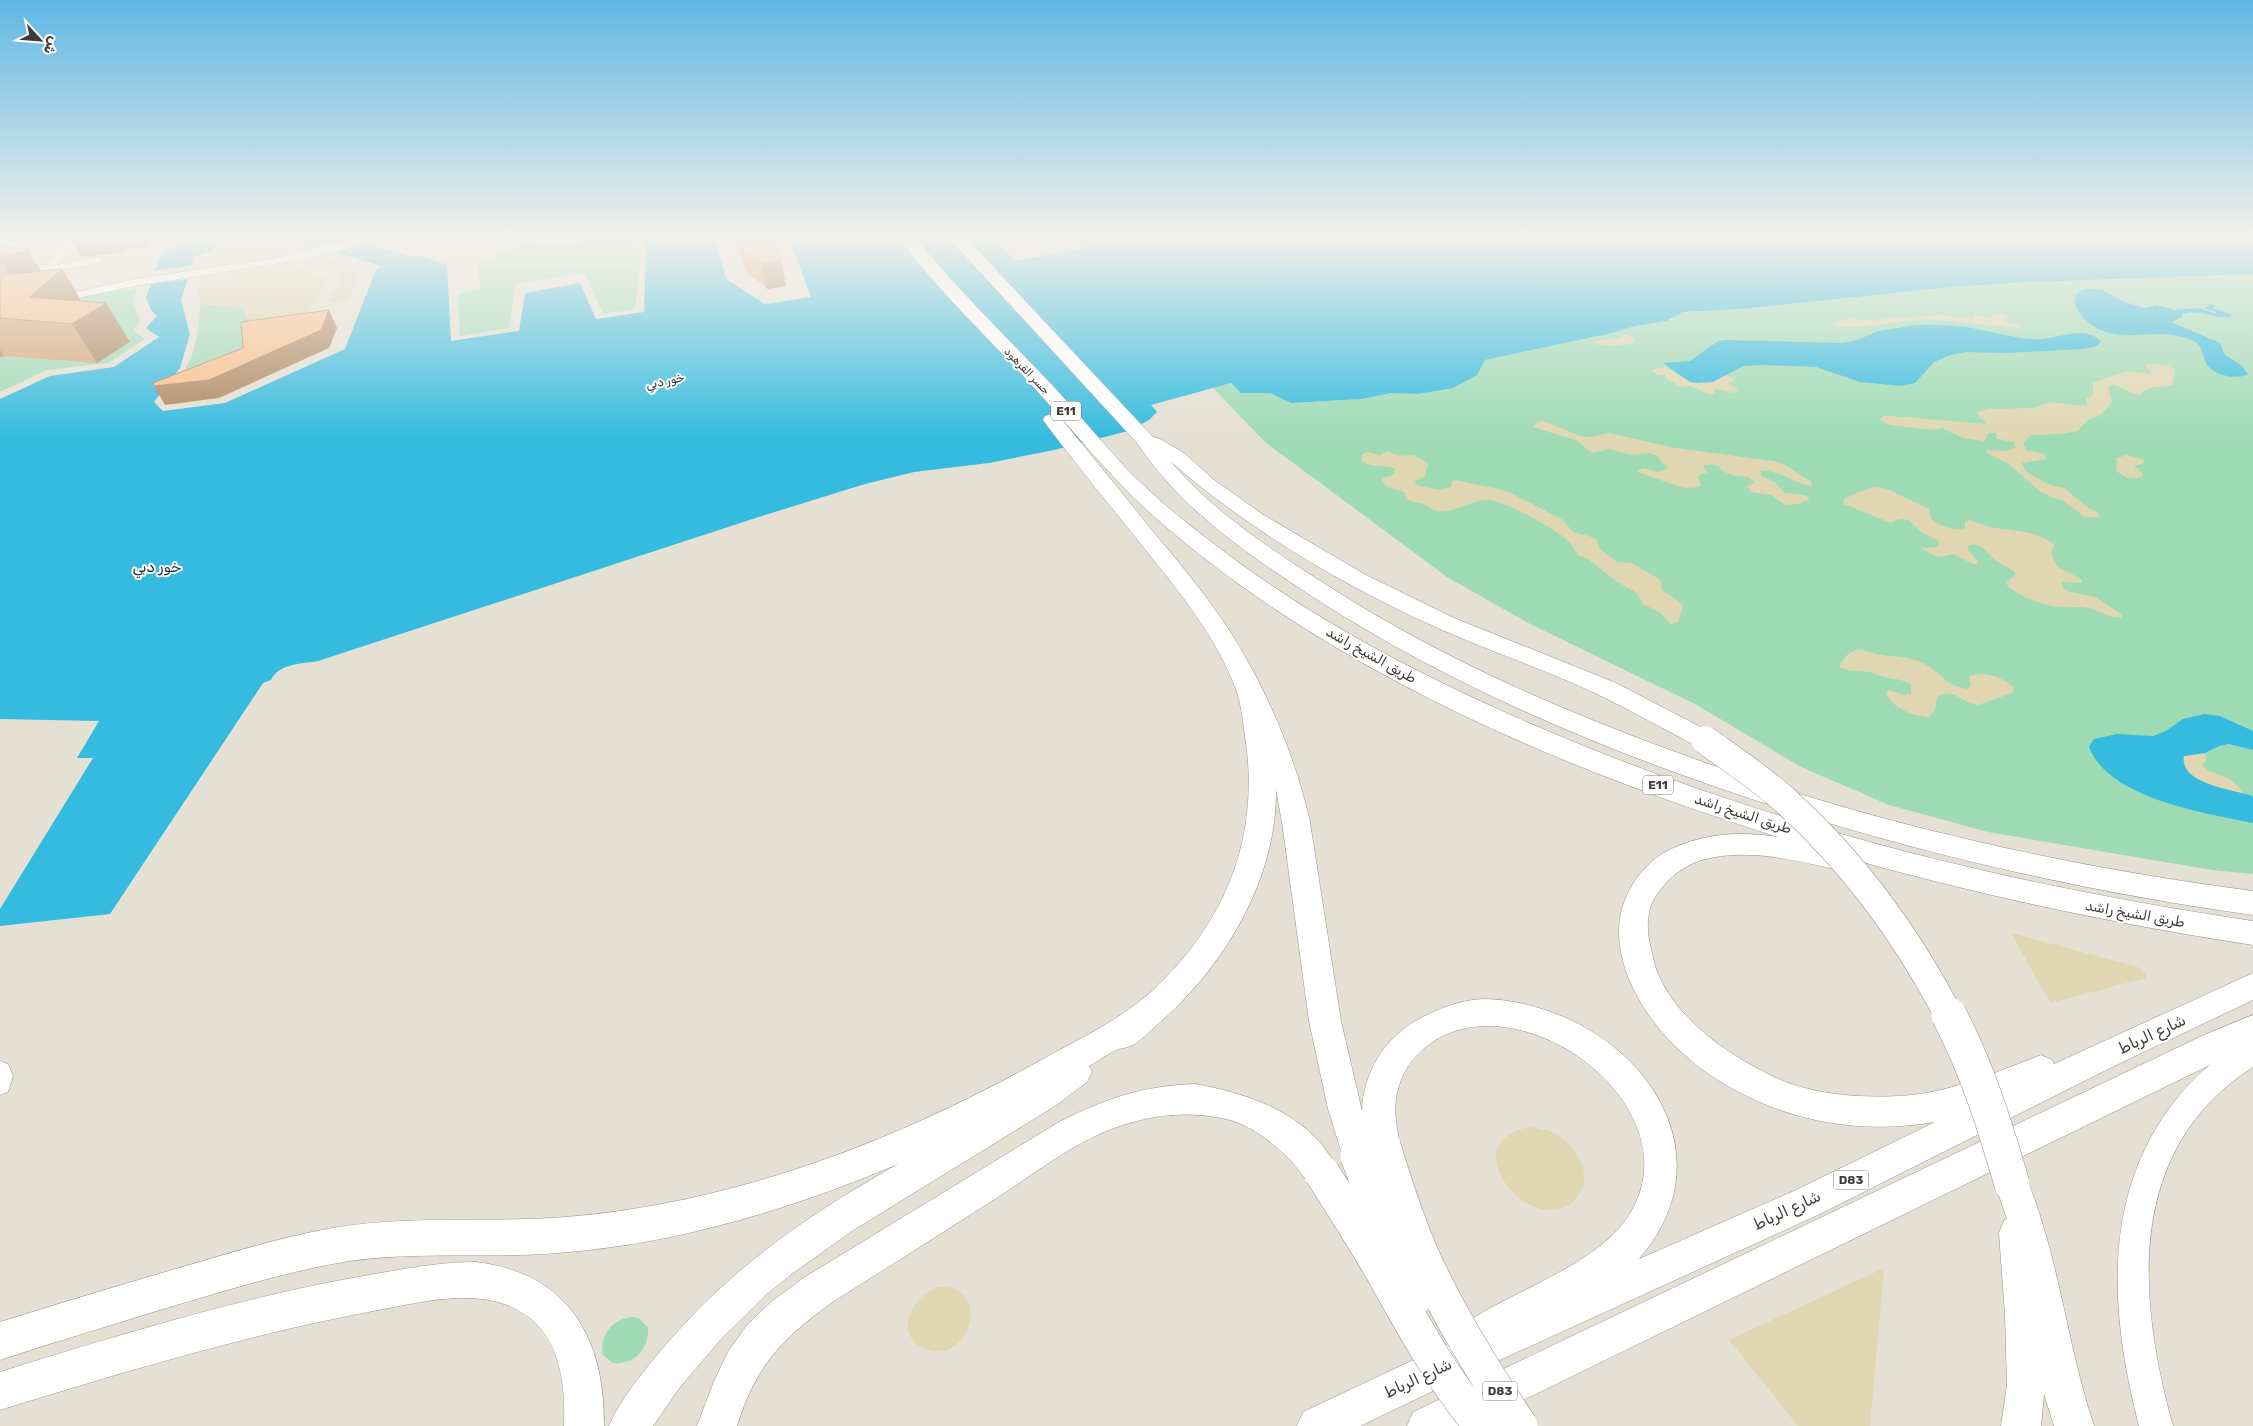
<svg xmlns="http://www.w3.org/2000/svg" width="2253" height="1426" font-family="Rubik,Cairo,sans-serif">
<rect width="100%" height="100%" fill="#e4e0d3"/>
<path fill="#9edbb5" d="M593,238h38l10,16 -6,55 -31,5 -20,-41 -68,11 -7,44 -49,8 -2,-42 23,-4 -4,-23 48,-26c23,7 45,5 68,-3z
M2253,274v600l-41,-4 -224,-38 -99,-27 -88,-38 -106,-63 -165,-80 -83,-47 -182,-135 -52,-54 18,-5 10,10h29l21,10 70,-4 31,-6 25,1 60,-19 8,-15 127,-27 23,-7 31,-5 17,-9 59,-3 209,-22 78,-5z
M138,289l-5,10 7,23 -7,8 12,9 -37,24 -61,7 -47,22v-73l93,-24z
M200,304l44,4 11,13 -2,45 -86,32c24,-35 32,-51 33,-94z
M632,1317l7,1 9,10c1,21 -14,37 -35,35l-10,-8c-4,-20 10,-36 29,-38z"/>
<path fill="#e0d7b2" d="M242,238h30l30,11 -42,8 -55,7 3,-6 26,-10 5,-9z
M323,256l25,10 10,9 -9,25 -21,2 13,-22 -4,-8 -25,-9 -1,-2z
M288,265l30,9 8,6 -1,7 -19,27 -51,7 -8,-2 -3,-11 -44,-4 -3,-12 5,-15z
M1993,313l19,3 -10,4 18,5v3l-81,-8h-29l-49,7h-22l-9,-3 19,-6 16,2 76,-5 31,4 3,-4 15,3 3,-1z
M1625,334l7,2 3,6c-7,4 -38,4 -43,0l28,-4z
M2148,364l18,1 9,5 -2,14c-11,6 -23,-2 -32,11 -13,1 -17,-11 -31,-10l-2,2 4,15 -12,13 -13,5 -9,11 -17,3 -30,1 -8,8 3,7 18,4 3,5 -25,4 3,8 5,3 20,11 14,3 24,20 9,4 3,6 -15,-1 -23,-17 -9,-2 -16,-9 -27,-24 -24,-13 1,-2 18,1 11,-3 -3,-6 -16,-3 -1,-6h-8l-4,8 -21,-3 -20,-10 -13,2 -40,-5 -10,-5 3,-4h9l93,8 2,-2 -8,-5 -2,-5 12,-3 46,-1 14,-6 35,4 3,-1 -1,-6 7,-4v-12l33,-12 25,3v-2l-6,-6z
M1666,367c23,14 32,23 58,8l12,5 -9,3 10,6v2l-3,2 -19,-5v6c-9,2 -12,-3 -19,-6 -7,-4 -14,0 -21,-2v-3l-10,-5 1,-4 -8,1 -7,-5z
M1544,421l36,15 11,1 18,-4 66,15 98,13 10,3 29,18v3c-10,4 -31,-16 -51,-14v5l14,6 9,11 21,2 5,4 -12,5 -13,1 -14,-10 -20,-3 -4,-6 7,-3c-5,-9 -13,-6 -22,-8 -12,-3 -13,-15 -29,-9l5,8h-8l-2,2 3,10c-5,1 -11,2 -16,2 -4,-1 -46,-15 -48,-17l6,-3 14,4 10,-3v-3l-5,-3 -4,-7 -9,-3 -18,2 -21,-6 -18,4 -16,-13 -43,-13 4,-5z
M1387,451l12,5 15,-1 14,8 -3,13 -10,5 1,4 22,5 13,-3 1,-6 3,-1 52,11 56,29 10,12 19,5 4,2 4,10 17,13 15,1 27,16 2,3 1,8 18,12 3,5 -5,15 -7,2 -10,-11 -18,-9 -6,-11 -21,-12 -29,-23 -8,-2c-4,-4 -5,-9 -9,-13 -9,-12 -65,-42 -81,-43 -18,-1 -32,13 -51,11 -6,0 -9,-5 -14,-7 -6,-2 -13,-2 -18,-5l-2,-7 -17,-5 -5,-6 1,-3 10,-3 3,-6c-13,-6 -23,1 -35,-9l2,-6 3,-2 14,3z
M2127,455l17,5 -1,4 -9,2 9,8 -2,4h-13l-12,-7 1,-13z
M1875,487l12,2 42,20 2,10c10,7 23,13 34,9v-6l3,-2c8,1 14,5 22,7 20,4 49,3 64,18l-3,9 7,13 24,13 -1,3 -19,-1 1,6 7,4 25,5 26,17 1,3c-11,3 -23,-7 -33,-9 -10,-2 -19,0 -28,-1 -18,-1 -41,-10 -54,-22v-3l8,-7v-3l-20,-12 -13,-13 -8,-3 -6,2v4l10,12 -3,3 -22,-11 -15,3 -18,-9 19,-1v-6l-16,-8 -15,-13 -8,-1 -9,4 -47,-19 -1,-4 15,-8z
M1858,649c8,1 15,5 23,6 14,2 26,1 39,7 19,7 26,25 47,27l4,-3 -2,-9c13,-8 36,1 45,11l-1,4c-3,2 -34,13 -36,13 -14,-2 -24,-18 -40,-8l-2,13 -6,7c-16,-1 -36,-8 -43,-24l2,-3 17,5 6,-1v-9c-9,-7 -16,-5 -26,-8 -6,-1 -11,-4 -16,-5 -11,-2 -20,1 -30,-6l8,-11z
M2194,753h11l1,7 -4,5c14,14 27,6 41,28 -18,-2 -64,-13 -59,-37z
M2011,933l127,34 8,8v3l-96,25z
M1529,1127c10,1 20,3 29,8 22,14 38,46 15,67 -42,37 -122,-60 -44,-75z
M1884,1268l-14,158h-72l-69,-86z
M936,1287c60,-4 33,81 -11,62 -32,-14 -14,-51 11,-62z"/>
<path fill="#34bbdf" d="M192,238h29l-7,11 -19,8 -14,43 9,34 -10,34 -26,34 9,9 62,-8 120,-54 30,-77 6,-6 -40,-12 -15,-11 -17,1 -17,-6h68l8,6 40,12h13l26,9 4,76 68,-10 6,-38 55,-10 16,36 48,-7 2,-59 -6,-15h74l13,42 38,24 46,-7 -21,-56 2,-3h201l22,23 69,-13 -7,-7 4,-1 -2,-2h1174v36l-224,8 -78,5 -209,22 -59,3 -17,9 -31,5 -23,7 -127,27 -8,15 -24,13 -36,6 -25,-1 -31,6 -70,4 -21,-10h-29l-10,-10 -80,22 6,7 -8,8 -21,11 -74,19 -65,13 -75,9 -49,12 -100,31 -447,146c-16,3 -39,2 -47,19l-8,3 -153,231 -110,12v-17l93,-151h-16l22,-37 -99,-2v-320l50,-23 64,-9 45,-30 -13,-9 11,-12 -6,-6 -5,-12 15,-44 29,-12z
M2092,289l10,1 22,12 22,6 10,-3 19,5 24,-2 17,6v-2l-12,-4 5,-2 -4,-2 10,1 -1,3 16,6 2,3c-17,3 -34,-9 -50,-3v3l-11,5 49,21 5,12 16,10 7,9c-10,6 -31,2 -39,-7 -11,-13 0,-23 -26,-30 -36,-10 -73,12 -102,-22 -3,-4 -8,-12 -6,-18 3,-7 11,-8 17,-8z
M1916,325c17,0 34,0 50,2 25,4 51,13 76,12 17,-1 46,-14 59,3l-6,5 -11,2 -79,4 -39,-1 -16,3 -16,7 -19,21 -13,3 -42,-4 -44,-15 -54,-2 -19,1 -30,16 -16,1 -7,-1 -27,-19 27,-2 28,-20 8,-1 114,3 14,-2 25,-10z
M2204,714l16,2 33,15v19l-24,-6 -10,2 -14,7 -21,3c-6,28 51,34 69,40v27c-48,-10 -144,-24 -164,-76l5,-8 23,-5 36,2 13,-5 17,-12z"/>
<path fill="#e4e0d3" d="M195,265l-4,14 -43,5 4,-13z"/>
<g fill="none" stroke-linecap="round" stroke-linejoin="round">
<defs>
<path id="minor" d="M14,238h12l-22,20 -4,1v-9z
M65,238h10l-2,7 -16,20 42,-8 5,3 -1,2 -44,9 -5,-2 -6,2 -48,3v-6l46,-3 17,-21z
M356,238h16l-23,10 -49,12 -165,26 -81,17 -6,-3 2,-2 85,-19 142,-21z
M529,238h55c-11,9 -40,6 -54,2z
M0,1061l8,3 5,12 -5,16 -8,3z"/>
<path id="major" d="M2253,1040v27c-128,82 -116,230 -80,359h-34c-29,-112 -39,-233 39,-329 20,-24 45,-46 75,-57z"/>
<path id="highway" d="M899,238h16c43,52 91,99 138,148 24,26 47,54 72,81 27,28 57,53 88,76 100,78 214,136 330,186 227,97 466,156 710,192v24c-139,-21 -274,-50 -409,-88l-4,8 -10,3c-40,-9 -83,-19 -124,-9 -19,4 -37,18 -48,34 -11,14 -12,34 -8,51 2,7 3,15 5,22 17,50 70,87 115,109 40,20 87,23 130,21 50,-3 94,-23 141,-41l11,5 2,4 199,-91v27l-145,69 -288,145 -362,165 -98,47h-63l6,-14 157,-74 5,-15c47,-31 121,-55 156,-97 93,-114 -116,-264 -204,-171 -17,18 -24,42 -21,66 2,15 5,22 -1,36l-12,5 -9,-4 -4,9 -12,5 -12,-5 -18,-58 -19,-88 -27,-199 -6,-32c1,90 -53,178 -119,235 -8,6 -15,15 -24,20 -4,2 -10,3 -14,4 -10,3 -21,12 -30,17l3,6 -5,10 -32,24 -203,125 -59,42 -25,20 -46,45 -42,49 -27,39h-44c11,-26 31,-50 49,-72 71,-85 145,-136 240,-190 -109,46 -222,80 -340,89 -70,6 -140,-2 -209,8 -60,10 -118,28 -176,45 -58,18 -116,35 -173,54v-38c57,-18 114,-35 172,-52 51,-15 102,-31 155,-41 66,-12 131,-8 198,-10 44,-1 88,-6 131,-14 137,-25 265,-78 387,-146 38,-21 79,-40 111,-70 71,-66 105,-150 92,-246 -3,-18 -4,-39 -11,-56 -19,-50 -54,-93 -87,-134 -35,-44 -72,-88 -105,-133l2,-4 7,-2 7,2c30,37 61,74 91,112 27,32 54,64 77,99 38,58 68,128 83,195l31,199 21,90c1,-38 23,-74 57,-92 19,-10 41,-19 64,-20 20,0 40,4 59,10 110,34 183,151 97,250l157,-69 139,-68c-64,11 -130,3 -188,-26 -26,-12 -50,-29 -71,-49 -39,-38 -75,-103 -47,-156 9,-18 23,-33 42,-42 34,-16 71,-18 107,-12 -218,-69 -448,-166 -621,-318 -48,-42 -87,-93 -130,-139 -43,-46 -90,-91 -128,-142z
M949,238h17l187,199 7,2 24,14 29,26 49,35 104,61 88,43 162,65 98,51 4,6 -4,6 -9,3 -9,-3c-32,-17 -64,-35 -97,-51 -52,-25 -108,-43 -161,-67 -96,-43 -189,-98 -268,-167 45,53 105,91 163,128 105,67 220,118 337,161 188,70 384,115 583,141v24c-181,-25 -358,-67 -531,-126 -143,-49 -282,-110 -409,-192 -66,-43 -132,-88 -176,-154z
M2253,1015v29l-783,382h-63l6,-14 791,-377z
M1195,1084c57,10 120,32 144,89l-5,12 -12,5c-14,-6 -20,-16 -30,-28 -16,-17 -38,-35 -62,-42 -33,-8 -65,-7 -97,2 -48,12 -92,47 -132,73 -57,37 -113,72 -170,108 -50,37 -75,62 -94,123h-40l17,-45 14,-29 19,-27 24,-23 34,-25 254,-155c48,-24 83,-36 136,-38z
M2012,1167l12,5c35,82 42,170 70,254h-40l-10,-32 -3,32h-40l6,-41 -2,-70 -6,-82 5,-13 3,-1 -12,-35 5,-12z
M476,1262c93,11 129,77 128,164h-40c2,-49 -6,-104 -60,-122 -41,-14 -91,0 -131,7 -127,24 -250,61 -373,99v-38c116,-36 233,-72 352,-94 41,-7 83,-16 124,-16z"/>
</defs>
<use href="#minor" stroke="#979488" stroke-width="1"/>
<use href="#major" stroke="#979488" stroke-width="1"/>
<use href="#highway" stroke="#979488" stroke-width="1"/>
<use href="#minor" fill="#fff" fill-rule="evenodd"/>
<use href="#major" fill="#fff" fill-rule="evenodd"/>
<use href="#highway" fill="#fff" fill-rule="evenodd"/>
<defs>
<path id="highway-bridge-far1" d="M1705,740c28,20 57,39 82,62 68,62 120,133 162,214"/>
<path id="highway-bridge" d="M1949,1015c28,53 46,111 63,169
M1383,1146c12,40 25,80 43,119 26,56 59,109 94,161
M1358,1156l32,87 25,54
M1322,1173c20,31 40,63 59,95 31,55 60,110 101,158"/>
</defs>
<use href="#highway-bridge-far1" stroke="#979488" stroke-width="29" stroke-linecap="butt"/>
<use href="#highway-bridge" stroke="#979488" stroke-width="36" stroke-linecap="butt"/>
<use href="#highway-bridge-far1" stroke="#fff" stroke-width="28"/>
<use href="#highway-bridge" stroke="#fff" stroke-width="35"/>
</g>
<path fill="#d7a476" d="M71,238h92l-4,5h-10l-3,4 -18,1 -4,4 -42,5z
M733,238h38l15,48 -19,3 -2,-3 -17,-12z
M0,247l27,2 14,22 21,-2 19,32 49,41 -33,21 -93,-7 -4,1z"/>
<path fill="#af8660" d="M71,238h75l3,5 -3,4 -18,1 -4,4 -42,5z
M157,238h6l-4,5z
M0,249h27l20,33 15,-13 23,38 -62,-12 -23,-36z
M781,260l5,26 -19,3 -5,-25z
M106,303l24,39 -33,21 -25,-39z
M329,310l8,18 -8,20 -110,50 -54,7 -11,-19 55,-6z
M0,350l4,6 -4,1z"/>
<path fill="#fabf89" stroke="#af8660" d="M738,238h33l10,22 -19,4 -2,-4 -18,-11z
M0,247l27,2v2l-27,6z
M62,269l-32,28 76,6 -34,21 -72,-6v-39l5,-4z
M329,310l-8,20 -112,50 -55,6 -1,-3 90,-35 -2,-26z"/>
<linearGradient id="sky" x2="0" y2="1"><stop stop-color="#60b7e4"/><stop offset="0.54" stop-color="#f3f1eb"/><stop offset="1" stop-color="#f3f1eb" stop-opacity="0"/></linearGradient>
<rect width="2253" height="438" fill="url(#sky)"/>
<g text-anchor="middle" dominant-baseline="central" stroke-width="4" stroke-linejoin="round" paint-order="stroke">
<g font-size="11" fill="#3e3c37" stroke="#fff">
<text transform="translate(1027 371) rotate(46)">جسر القرهود</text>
</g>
<g font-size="12" font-style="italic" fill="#1b3138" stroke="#fff">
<text transform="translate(665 381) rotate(-12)">خور دبي</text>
</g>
<g fill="#fff" stroke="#787673" stroke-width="1">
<rect x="1051" y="401.5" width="30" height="19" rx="4"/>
<rect x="1643" y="775.5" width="30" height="19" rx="4"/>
<rect x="1833.5" y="1170.5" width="35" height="19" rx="4"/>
<rect x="1482.5" y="1381.5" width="35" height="19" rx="4"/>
</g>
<g font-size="12" font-weight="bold" fill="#3e3c37">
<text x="1066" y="411">E11</text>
<text x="1658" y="785">E11</text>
<text x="1851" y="1180">D83</text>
<text x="1500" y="1391">D83</text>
</g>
<g font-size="14" fill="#3e3c37" stroke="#fff">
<text transform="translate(1371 655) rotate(29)">طريق الشيخ راشد</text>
<text transform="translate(1743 814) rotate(18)">طريق الشيخ راشد</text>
<text transform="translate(2135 914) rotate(10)">طريق الشيخ راشد</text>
</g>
<g font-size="15" font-style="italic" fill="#1b3138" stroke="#fff">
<text x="157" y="567">خور دبي</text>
</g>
<g font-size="16" fill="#3e3c37" stroke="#fff">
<text transform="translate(2152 1034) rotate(-25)">شارع الرباط</text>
<text transform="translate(1787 1210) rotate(-25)">شارع الرباط</text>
<text transform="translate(1418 1378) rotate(-25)">شارع الرباط</text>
</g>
</g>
<g transform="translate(40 40) rotate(116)" stroke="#ffffff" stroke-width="4" paint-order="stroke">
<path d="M0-4L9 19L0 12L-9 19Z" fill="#3e3c37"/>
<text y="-8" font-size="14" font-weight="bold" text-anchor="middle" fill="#3e3c37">ش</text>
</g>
</svg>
